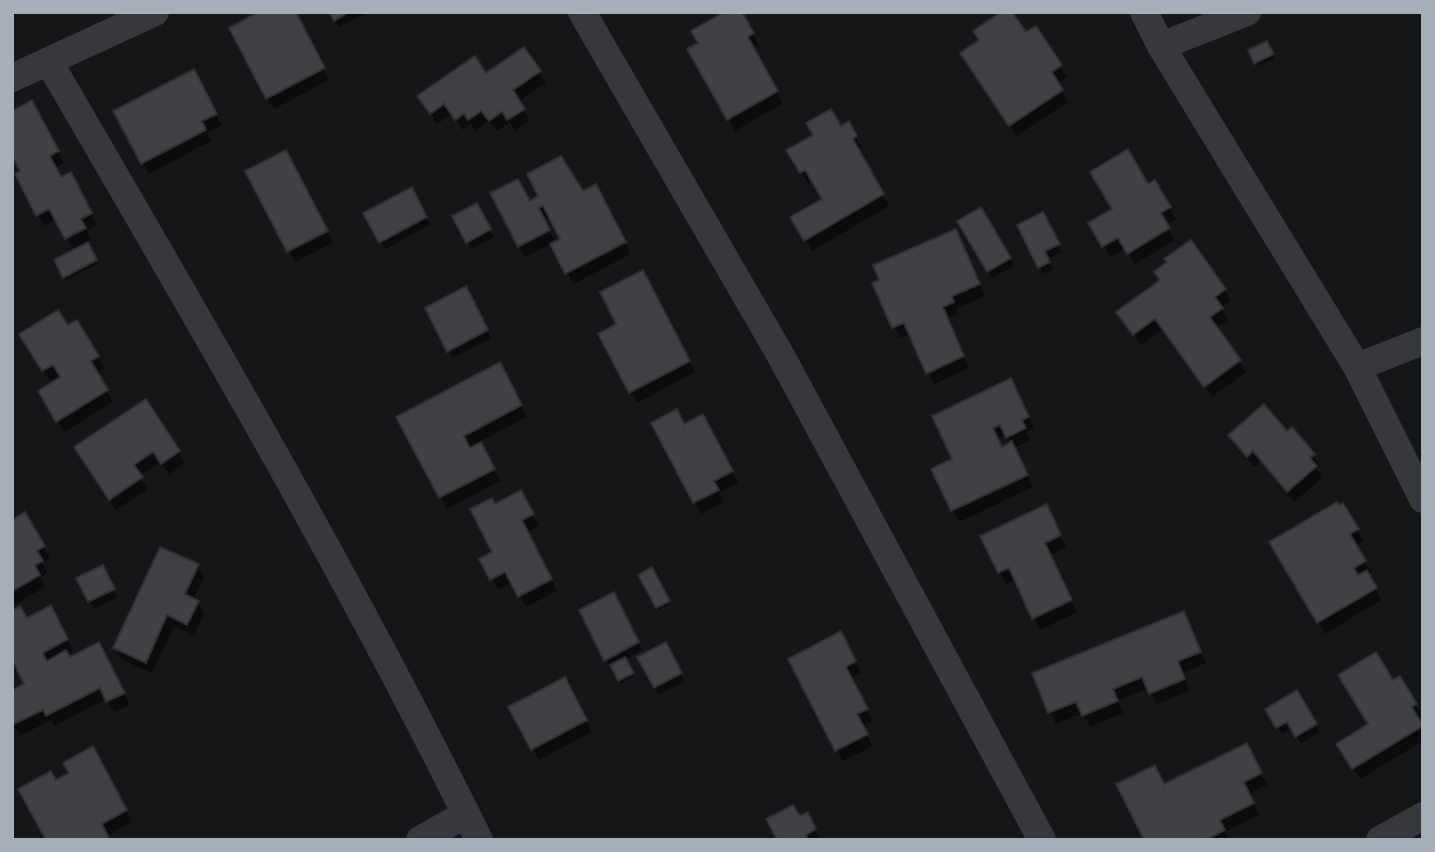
<svg xmlns="http://www.w3.org/2000/svg" width="1435" height="852" font-family="Inter,sans-serif">
<rect width="100%" height="100%" fill="#151618"/>
<path fill="#0007" fill-rule="evenodd" d="M295,12l34,68 -55,29 -7,-11z
M331,12h37l-29,15z
M741,12l18,33 -6,4 30,54 -48,28 -46,-81z
M1036,28l31,49 -10,7 11,18 -52,34 -47,-71z
M1267,43l7,15 -16,8 -7,-15z
M539,72l7,11 -28,19 12,19 -15,9 -5,-8 -13,9 -8,-10 -14,9 -4,-6 -8,6 -11,-16 -15,10 -11,-17 60,-32z
M200,82l22,43 -15,8 4,8 -62,33 -33,-63z
M38,114l26,49 -10,5 7,11 16,6 20,40 -11,5 5,10 -5,2 11,22 -31,16 -10,-19 18,-10 -18,-32 -12,7 -6,-11 -16,-43z
M848,124l14,24 -5,2 32,56 -77,45 -19,-33 31,-19 -12,-18 -4,3 -19,-33z
M292,163l41,80 -38,19 -48,-90z
M1155,182l21,37 -10,6 9,15 -40,24 -9,-16 -16,9 -19,-33z
M411,189l19,36 -45,24 -19,-36z
M583,193l19,5 29,56 -58,30 -21,-41 -27,14 -6,-11 10,-43 12,-6zM551,217l11,23 -6,3 -12,-23z
M476,205l18,32 -23,12 -17,-33z
M980,209l34,57 -22,12 -33,-56z
M1043,214l19,38 -14,7 5,10 -9,5 -4,-7z
M962,242l23,54 -28,12 2,6 -11,5 21,49 -35,16 -24,-50 -10,4 -26,-54z
M1161,281l63,8 7,12 -10,7 7,12 -12,8 30,44 -34,25 -49,-68 -22,16 -16,-22z
M649,283l46,89 -58,31 -6,-11 -12,-67z
M465,289l26,49 -38,20 -4,-7z
M76,322l28,46 -8,5 17,29 -49,30 -24,-40 22,-14 -2,-3 -10,6 -29,-47 46,-6z
M506,376l21,41 -48,25 21,39 -53,28 -48,-92z
M1017,392l17,36 -8,4 5,8 -17,8 19,39 -74,35 -25,-52 20,-10zM1007,435l5,9 -10,4 -4,-9z
M146,402l39,61 -16,11 -8,-12 -21,14 7,13 -31,21 -33,-51z
M654,424l55,3 29,56 -19,10 5,9 -23,12z
M1287,433l26,22 7,11 -4,3 6,9 -28,24 -34,-41 -6,6 -24,-32z
M521,493l18,33 -12,6 30,59 -31,16 -14,-25 -14,8 -6,-11 3,-73z
M1342,505l22,36 -9,5 16,27 -4,2 14,25 -56,34 -53,-91z
M24,515l26,43 -8,5 5,10 -7,4 5,10 -31,18 -2,-83z
M1052,518l14,29 -16,8 27,57 -37,18 -25,-51 -9,5 -23,-47z
M197,566l7,11 -11,23 4,2 7,11 -10,22 -20,-9 -22,47 -30,-13 -7,-12z
M652,570l18,34 -11,6 -18,-35z
M106,574l11,23 -23,12 -15,-30z
M617,602l25,48 -17,9 9,17 -13,7 -9,-17 -2,1 -4,-7z
M1184,613l22,50 -23,10 7,18 -33,13 -9,-16 -30,13 5,12 -33,14 -7,-14 -27,11 -21,-50z
M57,619l16,32 -6,3 2,5 36,-4 25,50 -16,7 -7,-13 -53,27 -3,-6 -31,16 -8,-13 15,-38 -8,-16 -4,2 -3,-4v-41l15,-6z
M665,644l19,37 -25,14 -20,-37z
M847,644l14,29 -10,6 22,42 -11,5 11,20 -30,15 -6,-11z
M1399,679l23,37 -5,3 6,9v13l-63,38 -21,-35 31,-19 22,-42z
M571,690l21,42 -53,28 -6,-11z
M1297,693l23,39 -19,11 -9,-15 -10,6 -14,-24z
M92,748l40,74 -25,14 -52,-54 16,-8z
M1252,756l15,29 -18,9 10,21 -34,17 4,8h-83z
M807,815l12,22 -5,3h-35l20,-21z"/>
<path fill="#3f4145" stroke="#2f3034" stroke-width="2" d="M258,12h38l29,56 -59,31 -37,-71z
M329,12h21l-16,9z
M724,12h18l12,21 -6,4 30,54 -51,29 -40,-71 11,-6 -7,-12z
M1001,12h11l14,20 10,-6 26,39 -10,7 11,18 -54,36 -49,-73 19,-13 -6,-9z
M1267,41l7,13 -20,10 -6,-14z
M524,47l17,24 -28,19 12,19 -18,11 -5,-8 -13,9 -8,-10 -13,9 -4,-6 -9,6 -11,-16 -14,10 -13,-18 58,-40 11,17z
M194,69l23,45 -15,7 4,9 -65,34 -28,-53z
M32,100l27,51 -9,5 11,21 10,-5 21,41 -11,6 5,9 -21,11 -16,-30 -13,7 -21,-42 5,-3 -8,-15v-45z
M831,109l10,17 8,-5 8,15 -4,3 31,55 -80,47 -14,-24 32,-18 -17,-29 -5,3 -14,-23 27,-15 -7,-12z
M1128,149l20,35 7,-4 16,27 -10,6 9,15 -43,26 -9,-16 -16,9 -14,-24 24,-14 -22,-37z
M286,150l42,81 -41,21 -42,-81z
M561,156l22,35 13,-7 30,58 -61,32 -15,-30 10,-5 -17,-33 -4,2 11,22 -32,17 -28,-54 28,-14 12,22 8,-5 -11,-22z
M412,187l15,30 -48,26 -16,-30z
M477,203l14,26 -25,14 -14,-27z
M981,207l30,51 -24,14 -30,-51z
M1043,212l17,32 -15,7 5,11 -12,6 -21,-43z
M956,229l24,55 -28,12 2,6 -11,5 21,49 -38,18 -22,-51 -12,5 -20,-45 7,-3 -6,-15z
M1191,240l35,49 -11,8 8,11 -13,9 31,43 -37,27 -49,-68 -22,16 -17,-23 44,-32 -6,-8 13,-10 -3,-3z
M88,242l9,18 -34,18 -9,-18z
M643,270l47,91 -61,32 -31,-59 18,-10 -16,-32z
M466,286l22,44 -41,22 -22,-44z
M58,310l10,15 9,-5 22,36 -8,5 17,29 -52,32 -18,-31 22,-14 -7,-12 -11,6 -23,-37z
M500,362l22,43 -58,31 6,12 11,-6 14,27 -56,29 -43,-81z
M1011,378l18,39 -7,3 4,8 -20,10 -6,-13 -7,3 9,19 10,-6 16,34 -77,36 -20,-42 21,-10 -20,-43z
M146,399l34,52 -19,13 -8,-12 -19,13 9,12 -34,23 -35,-53z
M1264,404l23,27 5,-4 23,27 -5,4 7,8 -30,26 -34,-41 -6,6 -19,-22z
M677,409l7,15 19,-10 30,57 -19,10 5,9 -26,13 -42,-80z
M521,490l13,24 -12,6 30,59 -34,18 -13,-25 -15,8 -11,-21 13,-7 -22,-43 22,-11 3,6z
M1337,502l2,3 4,-2 16,26 -9,5 16,27 -12,7 4,7 9,-5 10,18 -60,35 -48,-81z
M1047,504l14,31 -16,8 27,57 -40,19 -23,-51 -11,5 -18,-37z
M25,512l20,34 -8,5 6,10 -8,4 5,10 -28,16v-71z
M160,547l39,17 -14,30 14,7 -12,24 -20,-10 -21,48 -33,-15z
M103,565l12,24 -27,13 -12,-24z
M652,567l18,34 -14,7 -18,-33z
M614,592l25,50 -35,19 -25,-51z
M51,605l17,34 -25,14 4,8 19,-11 4,7 29,-15 26,51 -19,9 -6,-14 -54,28 -3,-6 -31,15v-35l12,-6 -12,-24v-50l8,-4 7,12z
M1184,611l17,41 -23,9 7,18 -36,15 -7,-17 -29,12 5,12 -36,15 -6,-14 -28,11 -16,-40z
M841,631l15,30 -10,6 22,42 -11,5 11,20 -33,17 -47,-92z
M666,642l16,31 -28,15 -17,-31z
M1376,652l17,28 7,-4 17,28 -5,3 11,19 -71,43 -16,-25 32,-20 -30,-49z
M625,657l9,16 -16,8 -8,-16z
M565,677l22,43 -56,30 -23,-43z
M1297,690l20,34 -22,13 -8,-15 -11,6 -11,-19z
M1247,743l15,30 -18,9 10,21 -34,17 5,10 -19,10h-62l-28,-56 39,-19 9,19z
M93,746l34,64 -25,14 8,16h-64l-28,-51 33,-18 5,9 13,-7 -6,-10z
M793,805l7,11 8,-4 8,17 -10,6 3,5h-32l-11,-21z"/>
<g fill="none" stroke-linecap="round" stroke-linejoin="round">
<path stroke="#36383d" stroke-width="28" d="M582,12l199,344 261,484
M1144,12l17,34 196,321 66,132
M1161,46l86,-34
M49,62c149,256 299,512 430,778
M12,78l143,-66
M1357,367l66,-26
M420,840l46,-26
M1380,840l43,-24"/>
</g>
<rect width="1435" height="852" fill="none" stroke="#a6aeb9" stroke-width="28"/>
</svg>
